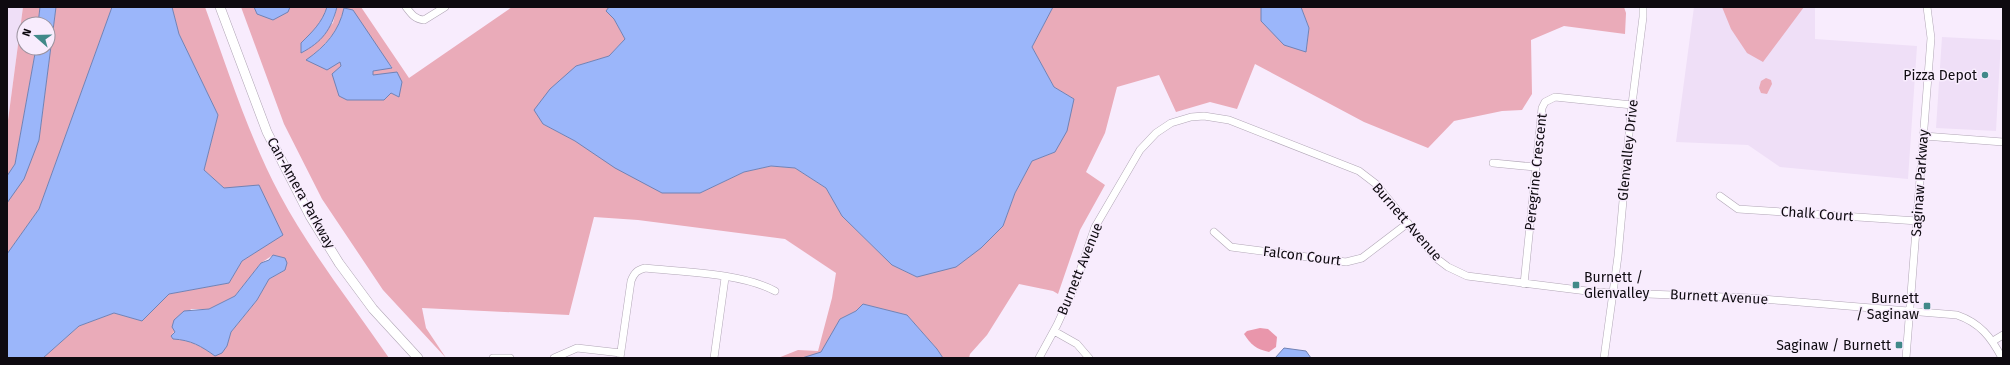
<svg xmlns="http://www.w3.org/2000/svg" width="2010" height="365" font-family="'Fira Sans',sans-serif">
<rect width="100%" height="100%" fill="#f8ecfd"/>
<path fill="#efdff7" d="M7,7h16l-16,121z
M1694,7h121v32l102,7 -9,133 -128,-12 -32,-22 -72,-3z
M1942,37l59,3 -5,91 -60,-3z"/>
<path fill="#eaabb9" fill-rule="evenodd" d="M23,7h17l-2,17h-14v24h12l-21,116 -8,12v-48z
M56,7h56l-73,202 -32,45v-51l32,-63z
M172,7h33c23,63 43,128 75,188 31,58 72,109 109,163h-346l36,-32 35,-13 28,8 27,-27 60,-11 13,-22 40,-26 -58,-47 -20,-18 14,-55 -39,-81zM273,255l12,3v12l-16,9 -12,21 -26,32 -4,14 -12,10c-14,-10 -24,-16 -42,-17l-2,-3 20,-27h18l26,-13 26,-33z
M241,7h13l3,7 30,-2 3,-5h37c-5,16 -15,25 -26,36v9l32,-29 4,-16h24l48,71 103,-71h97l-2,4 7,8 11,20 -16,17 -33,10 -33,58 32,17 125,52 44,-21 27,-6 24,2 31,20 16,28 50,49 25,12 86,-51 12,-33 17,-32 23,-9 19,-53 -20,-12 -22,-40 21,-40h208v14l45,31 3,-24 -8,-21h323l2,6 -1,21 -61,-8 -33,14 1,54 -10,16 -20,1 -48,10 -26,27 -64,-26 -109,-58 -18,45 -27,-7 -34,10 -17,-37 -42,12 -12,46 -19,39 19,13 -25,45 -22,64 -5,-3 -34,-7 -32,51 -17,19 -1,4h-26l-6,-9 -30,-34 -44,-11 -7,7 -16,8 -19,34 -19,5h-24l20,-8 20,1 14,-53 4,-25 -51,-34 -147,-19 -44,-3 -25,98 -147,-7 4,20 20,30 -63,-68 -61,-91 -38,-75zM344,8l48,59 -19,4v4l26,22 -58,-31 -1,-4 -33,-2c19,-16 31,-27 37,-52z
M1722,7h82l-41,55 -16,-9 -16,-24z
M1766,78l5,2 1,4 -5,10 -6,-1 -2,-5 2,-7z"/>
<path fill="#e996ab" d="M1260,328l8,1 9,8 -1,10 -7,5c-13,-3 -18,-7 -25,-18l3,-3z"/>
<path fill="#9bb6fa" stroke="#7182b4" d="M40,7h16l-17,133 -15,39 -17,24v-27l8,-12 21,-116h12v-24h-10z
M112,7h60l7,27 39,81 -14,55 20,18 35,-3 24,50 -41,26 -13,22 -60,11 -27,27 -28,-8 -35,13 -36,32h-36v-104l32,-45z
M254,7h36l-2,5 -15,8 -16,-6z
M327,7h10c-6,23 -15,35 -36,46v-10c11,-11 21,-20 26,-36z
M609,7h444l-21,40 22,40 20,12 -7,32 -12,21 -23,9 -17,32 -12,33 -22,22 -25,19 -39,10 -25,-12 -50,-49 -16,-28 -31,-20 -24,-2 -27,6 -44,21h-38l-47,-25 -40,-27 -32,-17 -9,-14 16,-21 26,-23 33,-10 16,-17 -11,-20 -8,-8z
M1261,7h40l8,21 -3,24 -22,-7 -23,-24z
M344,8l9,2 39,58 -19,3v4l24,-3 5,10 -3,15 -8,-4 -7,7h-37l-8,-4 -7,-22 9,-8 -1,-4 -13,8 -21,-10c20,-14 33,-29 38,-52z
M273,255l12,3 2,5 -2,7 -16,9 -12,21 -26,32 -4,14 -5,7 -7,3c-14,-10 -24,-16 -42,-17l-2,-3 4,-4 -3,-5 2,-7 10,-9 25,-2 26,-13 26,-33 8,-3z
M863,304l44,11 30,34 6,9h-141l19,-6 19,-33 16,-8z
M1284,348l22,3 5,7h-36z"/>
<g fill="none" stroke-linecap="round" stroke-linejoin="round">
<defs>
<path id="minor" d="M406,7c6,8 9,12 18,13l21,-13
M1924,136l79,6
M1493,163l42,4
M1720,196l18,13 180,12
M1214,232l17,15 115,15 16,-4 46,-35
M1524,284l18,-176 3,-6 10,-5 77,8
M1054,331l23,13 12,14
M1993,341l10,-6
M493,358h17
M554,358l23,-10 44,5
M620,358l11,-77c3,-8 6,-11 14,-13 38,4 97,5 130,23
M714,358l11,-80
M1039,358l18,-33 17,-37 21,-61 45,-77 16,-17 15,-10 20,-6 13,-1 25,4 130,51 17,13 60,74 12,9 19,9 128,16 156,6 206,17c23,8 34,22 45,43
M1604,358l14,-102 13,-144 12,-95v-10
M1906,358l25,-320 -4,-31"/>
<path id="major" d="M220,7l47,125 43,84 29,47 34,46 45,49"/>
</defs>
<use href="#minor" stroke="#b1a6b6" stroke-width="8"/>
<use href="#major" stroke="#b1a6b6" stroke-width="10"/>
<use href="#minor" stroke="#fff" stroke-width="7"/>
<use href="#major" stroke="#fff" stroke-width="9"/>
</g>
<g fill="#418989" stroke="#f8ecfd" stroke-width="1.5">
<circle cx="1985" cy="75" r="4"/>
<rect x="1572" y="281" width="8" height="8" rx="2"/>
<rect x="1923" y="302" width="8" height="8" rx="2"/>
<rect x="1895" y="341" width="8" height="8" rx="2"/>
</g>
<g text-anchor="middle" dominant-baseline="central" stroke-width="3" stroke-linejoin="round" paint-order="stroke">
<g font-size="14" fill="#0e0a10" stroke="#f8ecfd" text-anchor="end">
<text x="1977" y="75">Pizza Depot</text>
<text x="1584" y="277" text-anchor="start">Burnett /<tspan x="1584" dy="16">Glenvalley</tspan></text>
<text x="1919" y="298">Burnett<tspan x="1919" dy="16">/ Saginaw</tspan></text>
<text x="1891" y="345">Saginaw / Burnett</text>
</g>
<g font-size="14" fill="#0e0a10" stroke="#f8ecfd">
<text transform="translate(1628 150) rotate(-84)">Glenvalley Drive</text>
<text transform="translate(1536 172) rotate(-84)">Peregrine Crescent</text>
<text transform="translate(1920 183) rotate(-86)">Saginaw Parkway</text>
<text transform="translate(301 193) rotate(61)">Can-Amera Parkway</text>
<text transform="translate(1817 214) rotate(4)">Chalk Court</text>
<text transform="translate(1407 222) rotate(49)">Burnett Avenue</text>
<text transform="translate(1302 256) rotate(7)">Falcon Court</text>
<text transform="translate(1080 269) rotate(-68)">Burnett Avenue</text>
<text transform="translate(1719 297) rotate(3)">Burnett Avenue</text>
</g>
</g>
<rect width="2010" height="365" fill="none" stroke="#0e0a10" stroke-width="16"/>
<g transform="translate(36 36) rotate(290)"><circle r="19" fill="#f8ecfd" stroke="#9a929e"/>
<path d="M0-3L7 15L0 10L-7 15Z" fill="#418989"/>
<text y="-6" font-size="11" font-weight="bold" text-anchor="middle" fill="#0e0a10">N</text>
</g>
</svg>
